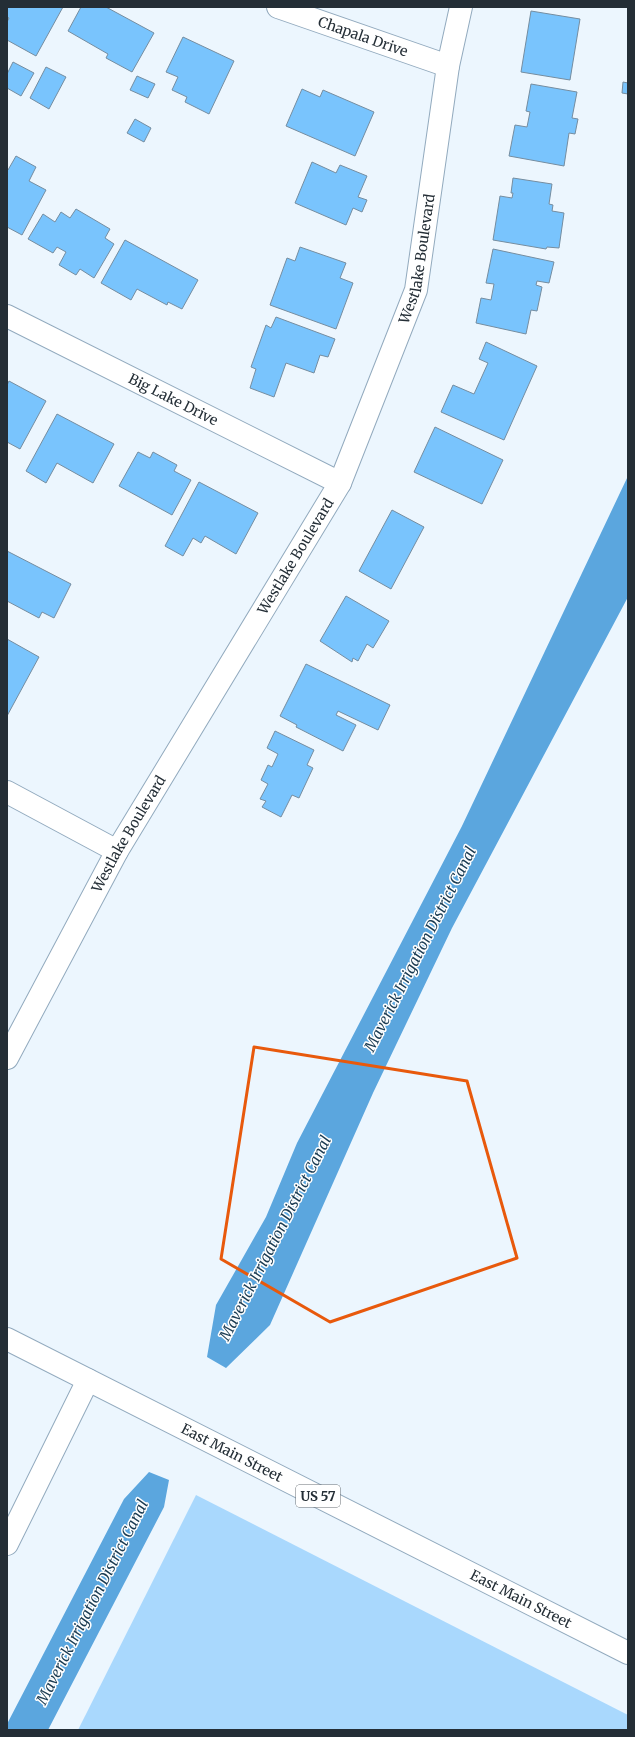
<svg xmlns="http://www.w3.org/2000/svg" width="635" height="1737" font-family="Merriweather,serif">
<rect width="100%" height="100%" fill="#ecf6fe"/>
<path fill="#a9d8fd" d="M196,1495l432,220v15h-550z"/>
<path fill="#5ba6de" d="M628,476v121l-176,331 -79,165 -103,232 -44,43 -19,-11 9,-52 50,-88 31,-74 165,-317z
M149,1472l20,8 -5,27 -116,223h-41v-6l117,-225z"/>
<path fill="#79c4fd" stroke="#758da0" d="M7,7h56l-27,49 -29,-16v-18l2,-4 -2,-1z
M81,7h25l48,26 -22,39 -26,-14 2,-4 -40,-23z
M531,11l49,8 -10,61 -49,-8z
M183,37l51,24 -25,53 -24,-12 2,-5 -15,-7 6,-13 -12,-5z
M13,62l21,11 -13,23 -14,-8v-14z
M46,67l20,10 -17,32 -19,-11z
M137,76l18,8 -7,14 -18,-8z
M623,82l5,1v11l-6,-1z
M531,84l46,8 -5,26 6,1 -3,15 -6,-1 -5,33 -55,-10 6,-31 12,2 3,-15 -4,-1z
M302,89l18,8 3,-7 51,22 -19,44 -69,-30z
M135,119l16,9 -7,14 -17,-9z
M16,156l20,11 -7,14 17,9 -24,45 -15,-8v-58l1,1z
M312,162l24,11 4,-8 27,11 -9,21 9,3 -5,12 -9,-4 -7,17 -51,-22z
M513,178l39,6 -3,20 4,1 -1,6 12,2 -5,35 -12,-1 -1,2 -53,-9 7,-44 12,2 1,-5h-2z
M76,209l34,20 -5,9 9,6 -20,34 -14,-9 -4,6 -17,-10 7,-13 -9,-5 -4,6 -25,-14 15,-25 12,8 6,-10 9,6z
M125,240l73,40 -16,29 -14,-7 -1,3 -30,-16 -6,11 -30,-17z
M300,247l46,16 -6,15 13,5 -17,46 -66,-24 17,-47 8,3z
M493,249l61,13 -5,21 -12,-2 -1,4 6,2 -5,24 -6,-1 -5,24 -50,-11 5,-25 10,2 3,-16 -8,-1z
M276,317l59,22 -7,18 -8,-2 -6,18 -28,-10 -12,34 -24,-9 6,-19 -5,-2 15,-42 5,3z
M486,342l51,24 -33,74 -63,-28 12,-27 21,9 14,-31 -9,-4z
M9,381l37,20 -26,48 -13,-7v-57z
M57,414l57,30 -21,39 -36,-20 -11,20 -20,-12z
M435,427l68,33 -21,44 -68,-32z
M138,452l12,6 3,-6 24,13 -3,6 17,9 -19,35 -53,-29z
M199,482l59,31 -22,41 -31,-18 -4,7 -8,-5 -10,18 -18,-10z
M392,510l32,17 -33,62 -32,-18z
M7,551l64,33 -17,34 -12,-6 -3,6 -32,-17z
M346,596l43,25 -16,27 -6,-4 -9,17 -5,-3 -1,4 -32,-21z
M7,639l32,18 -32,59z
M306,664l84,41 -12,25 -40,-19 -2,4 20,10 -13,26 -47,-24 1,-2 -17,-9z
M275,731l39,19 -7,15 6,3 -14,30 -7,-3 -11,22 -19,-10 4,-6 -6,-2 8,-15 -7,-4 7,-15 4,2 6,-13 -11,-6z"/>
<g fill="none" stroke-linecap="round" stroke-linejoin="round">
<defs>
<g id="minor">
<path id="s1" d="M278,7l170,59"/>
<path id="s2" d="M7,316l333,167"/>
<path d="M7,792l110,59"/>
<path id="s3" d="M7,1058l110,-207 223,-368 76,-193 32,-224 13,-59"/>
<path d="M7,1544l81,-164"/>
</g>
<g id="highway">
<path id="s4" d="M7,1339l621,314"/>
</g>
</defs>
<use href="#minor" stroke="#92aabe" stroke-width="24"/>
<use href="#highway" stroke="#92aabe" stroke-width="24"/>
<use href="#minor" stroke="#fff" stroke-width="22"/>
<use href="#highway" stroke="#fff" stroke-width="22"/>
</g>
<path fill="none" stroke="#e8590c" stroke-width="3" stroke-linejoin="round" d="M254,1047l213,34 50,177 -187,64 -109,-63z"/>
<g text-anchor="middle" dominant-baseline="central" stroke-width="3" stroke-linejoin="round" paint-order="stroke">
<rect fill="#fff" stroke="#666d72" stroke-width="1" x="296" y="1485" width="44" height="22" rx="3"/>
<g font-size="13" font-weight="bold" fill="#242e36">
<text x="318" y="1496">US 57</text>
</g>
<g font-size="14" fill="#242e36" stroke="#fff">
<text stroke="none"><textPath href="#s1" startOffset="90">Chapala Drive</textPath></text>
<text stroke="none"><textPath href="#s3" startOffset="903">Westlake Boulevard</textPath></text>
<text stroke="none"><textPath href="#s2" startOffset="186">Big Lake Drive</textPath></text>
<text stroke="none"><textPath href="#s3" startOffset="579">Westlake Boulevard</textPath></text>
<text stroke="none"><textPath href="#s3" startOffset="255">Westlake Boulevard</textPath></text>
<text stroke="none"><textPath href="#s4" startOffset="252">East Main Street</textPath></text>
<text stroke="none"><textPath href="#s4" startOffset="576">East Main Street</textPath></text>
</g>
<g font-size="15" font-style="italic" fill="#1a3b52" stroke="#fff">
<text transform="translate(420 949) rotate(-63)">Maverick Irrigation District Canal</text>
<text transform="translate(275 1238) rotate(-63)">Maverick Irrigation District Canal</text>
<text transform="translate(92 1602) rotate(-63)">Maverick Irrigation District Canal</text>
</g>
</g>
<rect width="635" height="1737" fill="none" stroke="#242e36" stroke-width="16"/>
</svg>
